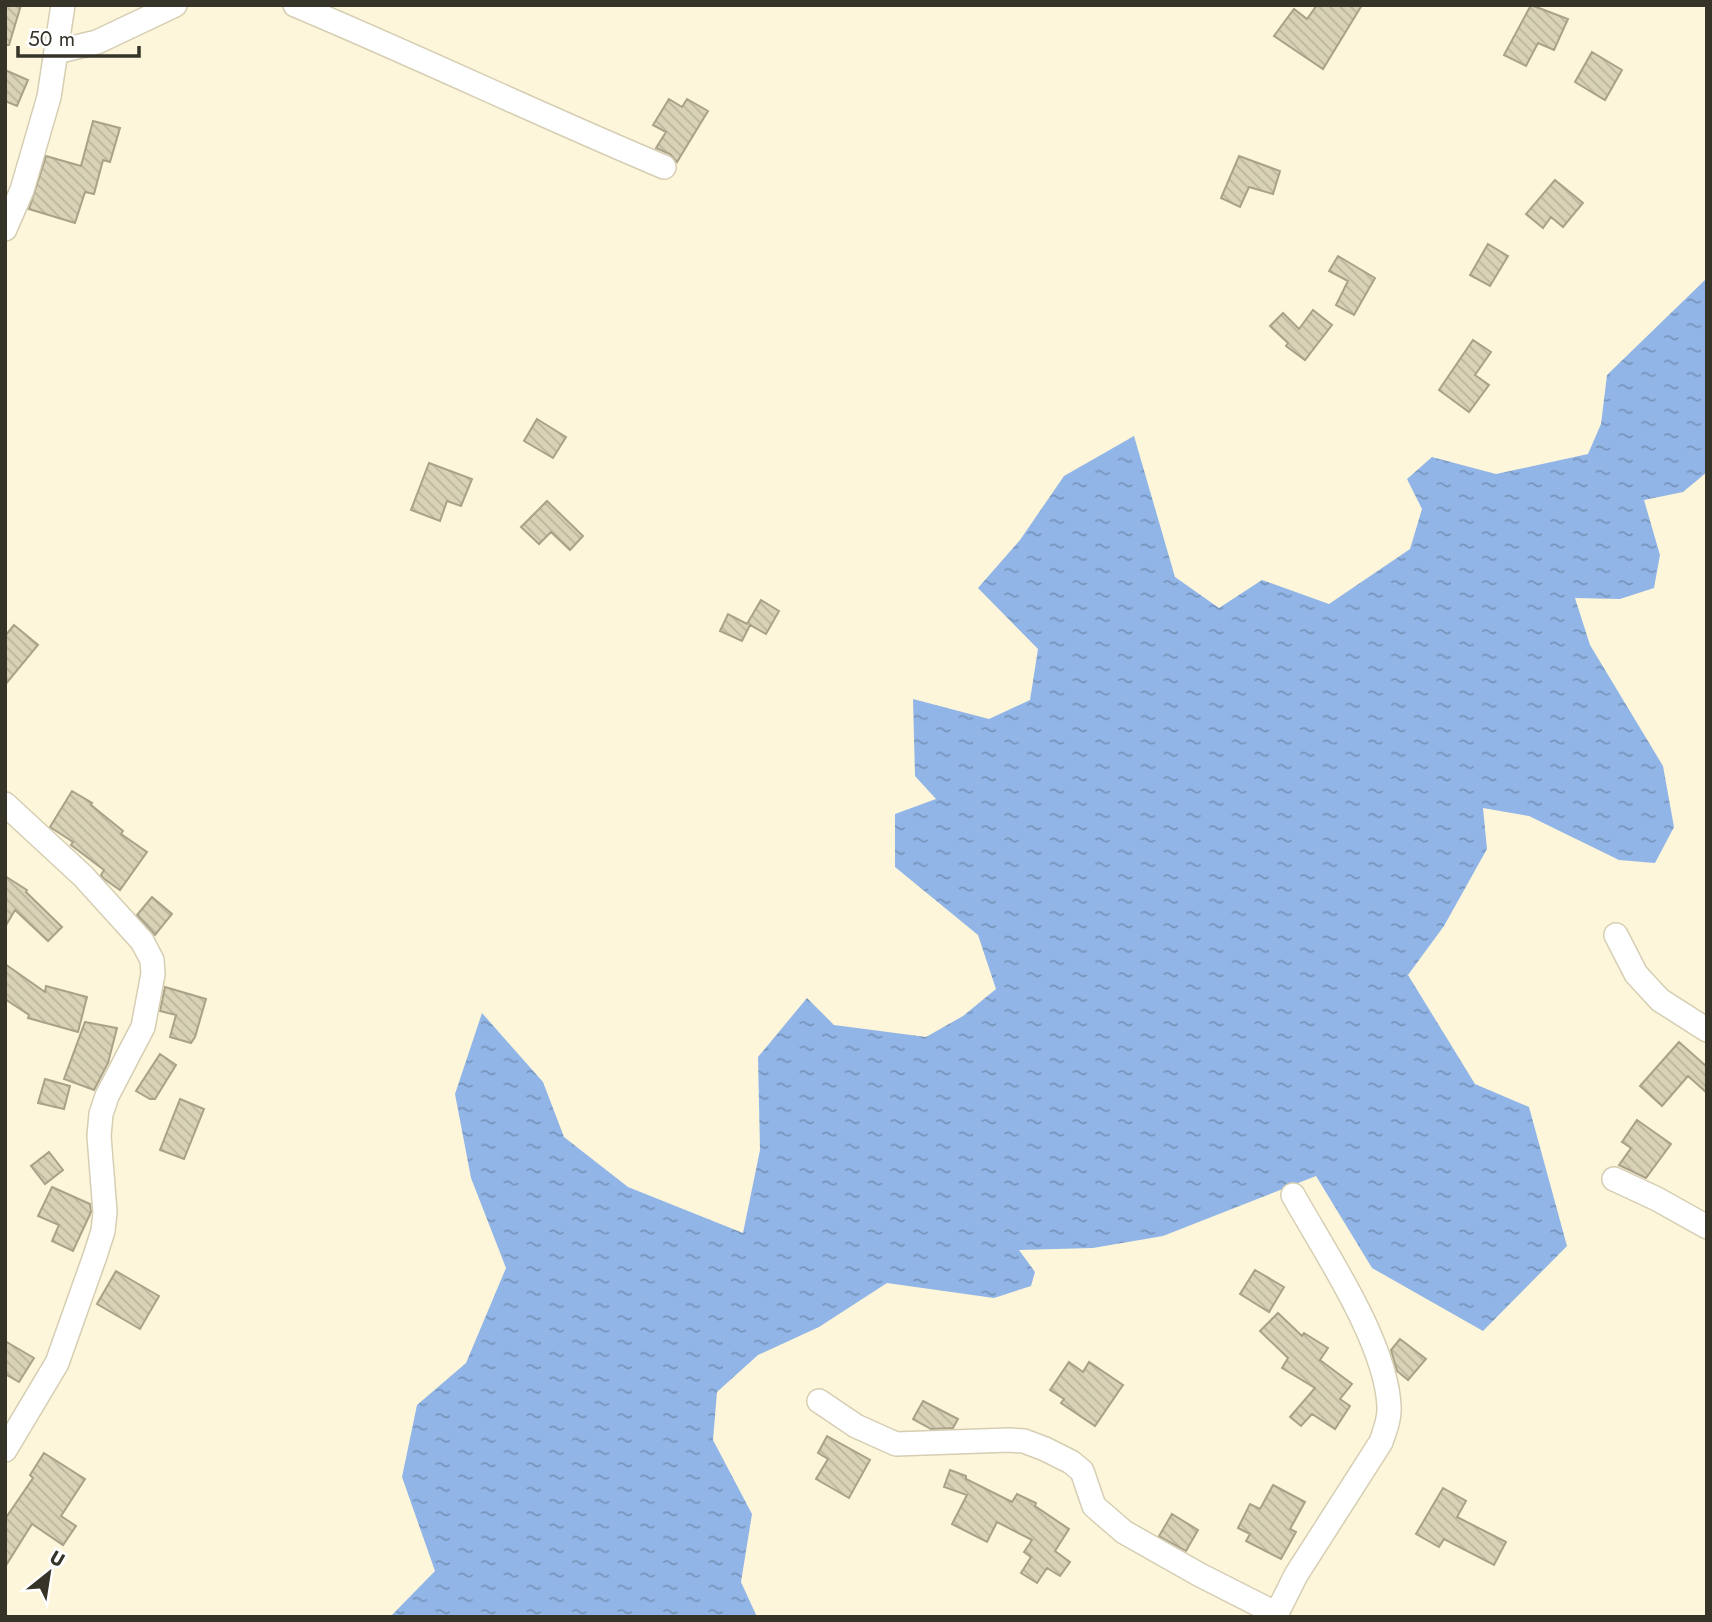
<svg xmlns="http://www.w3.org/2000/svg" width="1712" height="1622" font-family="Jost,sans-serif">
<defs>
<pattern id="water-ripples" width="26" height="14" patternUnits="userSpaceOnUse" patternTransform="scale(1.75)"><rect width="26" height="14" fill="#91b5e7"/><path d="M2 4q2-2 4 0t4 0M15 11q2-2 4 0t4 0" fill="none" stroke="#7794bb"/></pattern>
<pattern id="building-back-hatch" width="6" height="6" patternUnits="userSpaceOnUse" patternTransform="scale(1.75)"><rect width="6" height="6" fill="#d9d2b7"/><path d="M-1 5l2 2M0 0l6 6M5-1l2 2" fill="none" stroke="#bbb59d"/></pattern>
</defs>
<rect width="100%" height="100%" fill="#fdf6da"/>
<path fill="url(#water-ripples)" d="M1707,278v194l-24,20 -39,8 16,55 -6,33 -34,11 -45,-1 15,47 73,121 11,61 -19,36 -36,-3 -90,-44 -46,-8 4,41 -43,77 -36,49 67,109 54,23 38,139 -84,85 -111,-63 -56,-92 -153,60 -70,12 -74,2 16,22 -4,14 -37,12 -107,-15 -68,44 -61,28 -41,37 -4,48 39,74 -11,68 16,35h-367l45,-46 -33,-94 15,-72 49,-42 40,-95 -35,-90 -16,-84 27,-81 61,69 21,55 64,50 115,46 17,-83 -2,-93 49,-59 27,27 92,12 37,-21 33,-27 -18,-54 -83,-68v-53l41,-15 -21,-23 -2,-77 76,20 41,-19 8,-51 -60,-61 42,-48 44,-64 70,-40 41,141 44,31 43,-28 67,24 81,-55 12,-40 -15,-30 25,-22 64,17 92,-20 13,-30 6,-49z"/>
<path fill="url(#building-back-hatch)" stroke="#a9a289" stroke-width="2" d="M5,5h16l-12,40h-4z
M1317,5h45l-39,64 -49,-33 20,-27 13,10z
M1531,5l37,14 -14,31 -16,-7 -12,23 -22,-11z
M1592,52l30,18 -17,30 -30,-18z
M5,70l23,10 -11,26 -12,-5z
M669,99l13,8 5,-8 21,12 -31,51 -7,-8 -14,-6 10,-16 -13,-7z
M93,121l27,7 -10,34 -7,-2 -9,34 -9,-2 -10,31 -46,-14 17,-53 35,10z
M1239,156l41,15 -7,23 -24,-7 -9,20 -19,-9z
M1555,180l28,23 -20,24 -12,-10 -8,11 -17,-14z
M1488,244l20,12 -18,30 -20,-11z
M1338,256l37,22 -21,37 -18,-10 12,-24 -19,-10z
M1313,310l19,15 -27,35 -19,-14 2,-3 -18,-17 13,-13 16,16z
M1473,340l18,12 -16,23 14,10 -20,27 -30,-22z
M537,419l29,18 -13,21 -29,-17z
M429,463l43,16 -11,27 -14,-5 -7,20 -29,-11z
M547,501l36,35 -13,14 -19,-18 -12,12 -18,-17z
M761,600l18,11 -13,23 -16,-9 -8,16 -22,-10 8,-17 19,10z
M14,625l24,20 -33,40v-49z
M72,791l20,12 -1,2 32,26 -2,3 26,18 -27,38 -17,-12 -2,-3 3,-5 -33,-25 2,-3 -23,-15z
M5,876l22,14 -1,2 36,35 -14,14 -33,-31 -10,17z
M152,897l20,17 -17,21 -18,-20z
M5,964l40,28 1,-6 41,11 -9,35 -50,-14 1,-3 -24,-16z
M165,987l41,12 -11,38 -4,6 -21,-6 6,-22 -16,-4z
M85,1022l32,6 -9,35 -14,27 -30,-11z
M1679,1042l28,25v26l-19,-17 -26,30 -22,-20z
M160,1054l16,11 -21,34h-5l-14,-8z
M45,1079l25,7 -6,23 -26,-6z
M180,1099l24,10 -20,50 -24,-9z
M1637,1120l34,24 -25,34 -27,-13 12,-17 -9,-6z
M49,1152l14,18 -18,14 -14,-18z
M52,1187l38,17 1,8 -18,39 -21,-10 7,-16 -21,-9z
M1255,1270l29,17 -15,25 -29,-18z
M116,1271l43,25 -19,33 -43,-25z
M1278,1313l24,23 2,-3 24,15 -8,12 32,24 -12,15 10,7 -15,23 -23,-15 -11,12 -11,-9 25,-29 -33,-20 6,-10 -28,-27z
M1400,1339l26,20 -18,21 -11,-9 -6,-21z
M5,1341l29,17 -15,24 -14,-8z
M1069,1362l14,10 6,-10 34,23 -28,41 -34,-23 3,-4 -14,-9z
M923,1401l35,18 -5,9 -22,1 -18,-10z
M827,1436l43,24 -21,38 -33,-19 12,-20 -10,-6z
M44,1453l41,26 -24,37 15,10 -13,19 -31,-21 -27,43v-48l28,-41 -3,-3z
M950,1470l16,6v3l46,23 5,-8 19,9 -1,3 34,23 -14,22 15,11 -10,14 -13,-8 -10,15 -16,-10 10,-16 -7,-5 8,-12 -35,-18 -10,20 -35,-18 15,-29 -23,-8z
M1273,1485l32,17 -15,27 6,3 -15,27 -35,-18 4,-7 -12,-6 12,-24 10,5z
M1443,1488l23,13 -9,16 49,25 -12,23 -50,-26 -5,8 -23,-13z
M1172,1514l26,16 -12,21 -27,-15z"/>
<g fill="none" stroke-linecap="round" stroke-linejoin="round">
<defs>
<path id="minor" d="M295,5c124,52 245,110 369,162
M56,52l41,-10 78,-37
M5,229l17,-39 27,-93 14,-92
M5,804l78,72 59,65 10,19 1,14 -10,53 -36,69 -6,18 -2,22 6,76 -2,19 -8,25 -38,107 -52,87
M1616,935l20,39 24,26 47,30
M1614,1179l43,20 50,28
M819,1401l37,25 40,18 113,-4 15,1 21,8 26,13 11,9 12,35 30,26 76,43 75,38
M1275,1617l21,-42 85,-133c4,-12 9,-23 8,-36 -3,-64 -64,-154 -96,-211"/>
</defs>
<use href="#minor" stroke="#d5ceb3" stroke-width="26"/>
<use href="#minor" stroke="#fff" stroke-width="23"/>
</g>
<rect width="1712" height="1622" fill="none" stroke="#363328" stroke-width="14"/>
<g transform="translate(49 1573) rotate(30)" stroke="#ffffff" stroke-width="5" paint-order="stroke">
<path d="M0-5L12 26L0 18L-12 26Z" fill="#363328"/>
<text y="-10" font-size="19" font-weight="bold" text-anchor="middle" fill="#363328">U</text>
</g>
<path d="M18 46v10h121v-10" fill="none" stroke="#363328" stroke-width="3.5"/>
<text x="28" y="46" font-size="21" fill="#363328" stroke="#ffffff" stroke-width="5" paint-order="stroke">50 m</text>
</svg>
